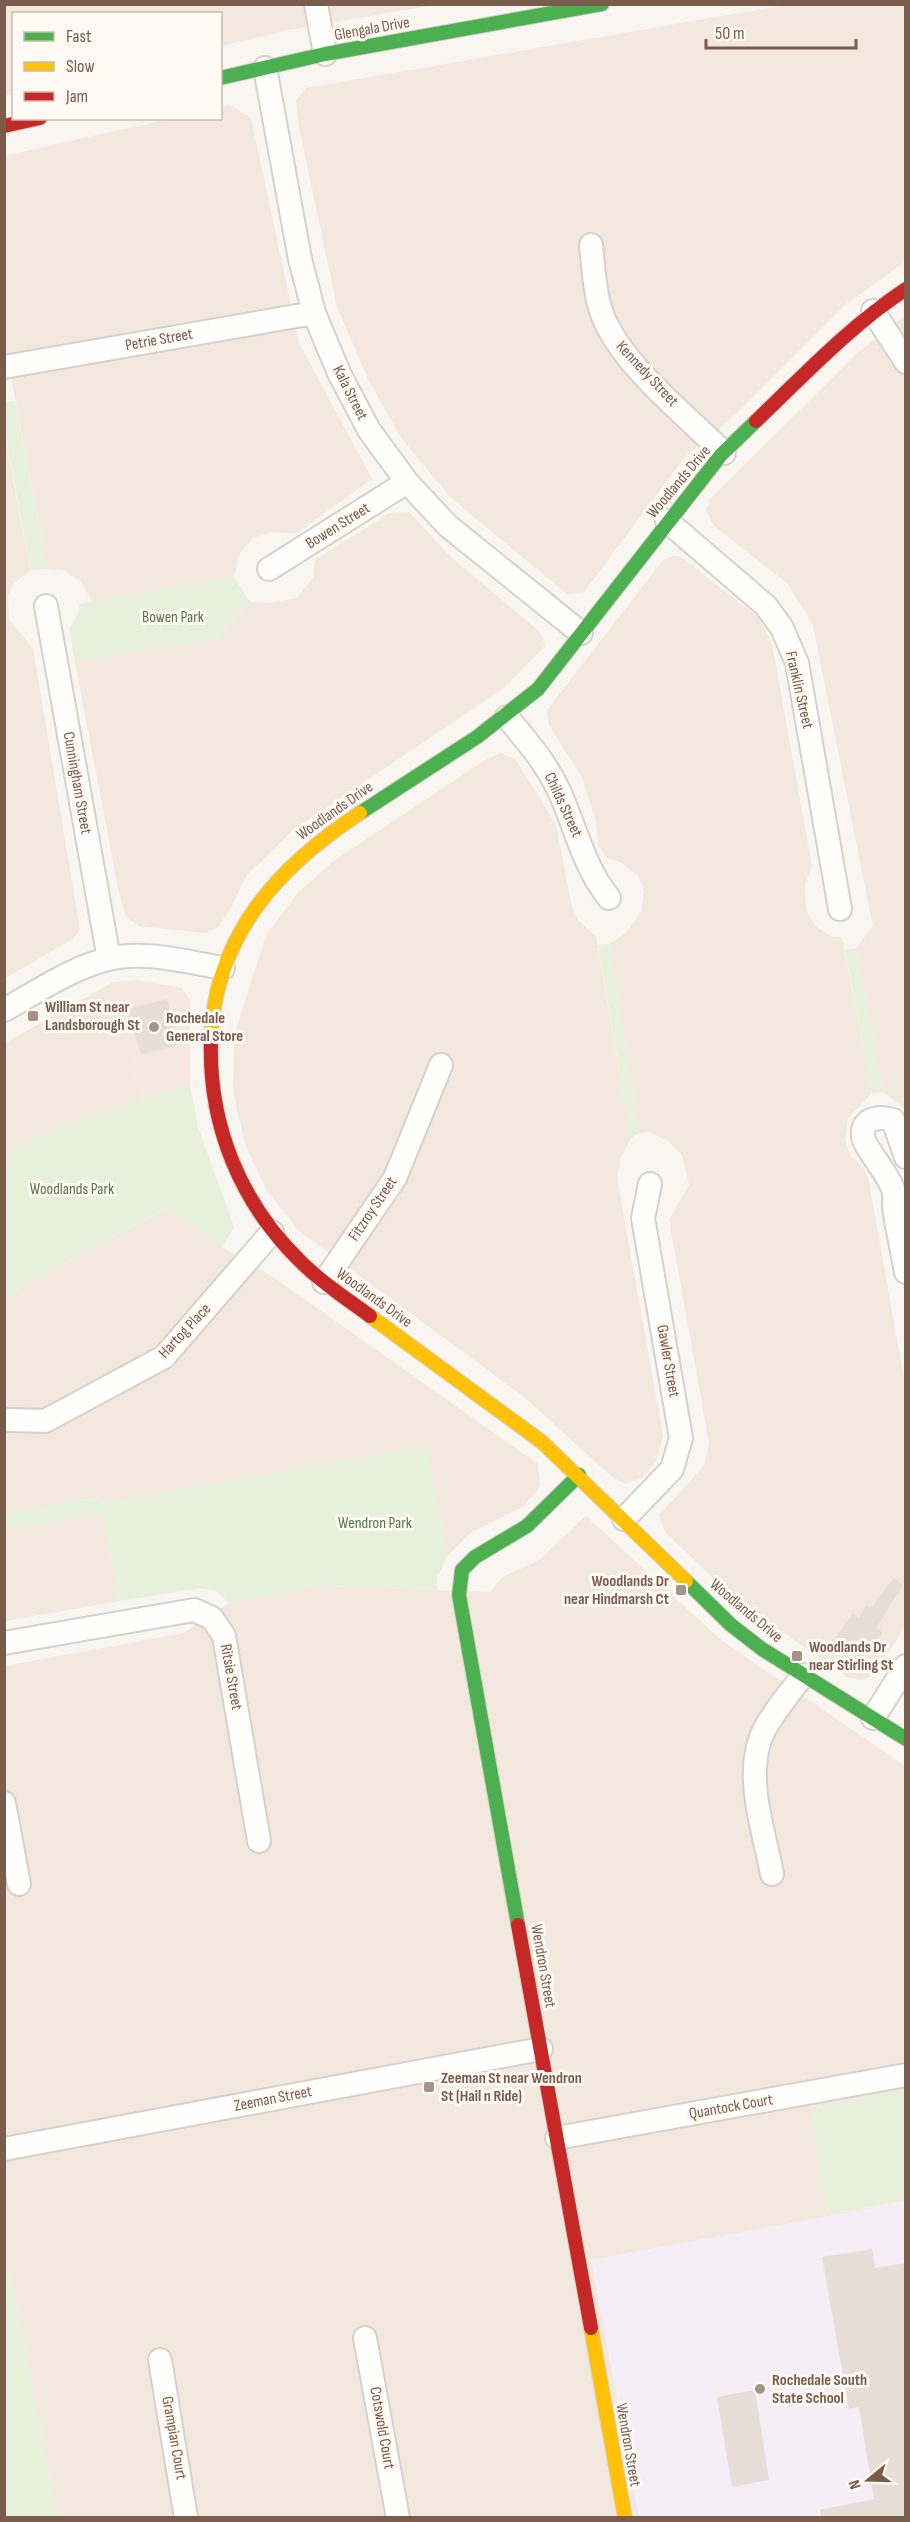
<svg xmlns="http://www.w3.org/2000/svg" width="910" height="2522" font-family="'Sofia Sans Condensed',sans-serif">
<rect width="100%" height="100%" fill="#f9f5f0"/>
<path fill="#f2e8de" d="M4,5h430l-145,25 -68,16 -1,-32h-206l-1,80 -8,2z
M786,5h119v257l-59,42 -110,110 -52,44 -100,134 -17,2 -117,-97 -48,-58 -33,-58 -32,-74 -38,-180 -3,-26 10,-13z
M230,105l21,13 48,225 73,136 -75,54 -25,-1 -20,6 -12,15 -6,24 -141,25 -13,-21 -15,-10 -18,-2 -39,-208h-3l-1,-205 165,-37 51,-1 1,-11z
M905,316v793l-22,-17 -27,-144 17,-22 -60,-301 -25,-41 -75,-59 -7,-15 4,-11 147,-146z
M4,431l26,140 -16,12 -6,13 1,23 24,30 47,281 -9,10 -66,38z
M409,512l41,44 91,77 4,13 -41,42 -211,142 -46,45 -15,31 -14,21 -12,6 -67,-7 -13,-9 -7,-24 -44,-231 142,-24 33,-36 20,1 27,-5 16,-20 2,-18 75,-47z
M674,556l7,1 79,62 12,25 40,222 -7,19 1,25 9,16 18,11h9l30,156 -24,25 -3,21 5,16 14,14 5,13 36,202v243l-32,48 -11,5 -15,-3 -115,-81 -67,-64 -6,-17 45,-49 5,-24 -40,-222 20,-35 -7,-30 -15,-15 -18,-8 -10,1 -30,-189 17,-11 15,-21 3,-21 -5,-14 -17,-14 -16,-6 -8,-12 -2,-23 -14,-45 -33,-52 -2,-15 117,-151z
M501,753l15,7 40,65 15,78 6,16 19,18 35,201 -10,19 -4,21 46,257 -7,27 -14,16 -17,6 -14,-8 -88,-80 -224,-165 -33,-42 -20,-43 -9,-35 -4,-24 2,-54 31,-98 32,-42 34,-31 153,-102z
M113,982l28,118 -84,27 -52,29v-113z
M169,1207l53,40 54,32 262,185 2,22 -16,20 -54,27 -23,23 -20,-109 -326,57 -2,-7 -94,18v-219z
M103,1513l17,88 -115,20v-91z
M586,1516l135,124 184,126v325l-95,16 19,107 76,-12 -313,58 47,257h-582l-46,-242 -6,1v-610l179,-33 45,-30 96,-17 165,6 13,-15 36,-17z"/>
<path fill="#f6e8e1" d="M137,980l45,8 8,12v84l-49,16 -28,-118z"/>
<path fill="#f6eef6" d="M905,2202v315h-266l-48,-257z"/>
<path fill="#e7f0db" d="M15,401l32,168 -17,1 -25,-139v-28z
M234,577l16,25 -33,36 -142,24 -6,-33 7,-11 4,-14z
M609,944l30,189 -8,5 -33,-193z
M856,948l27,144 -11,1 -27,-143z
M190,1084l8,43 36,100 -12,20 -54,-40 -163,89v-140l52,-29z
M427,1446l20,110 -10,22 1,12 -113,-4 -96,17 -13,-12 -15,-3 -81,13 -17,-88 -98,17v-15l95,-18 2,7z
M905,2091v110l-77,13 -18,-107z
M11,2275l46,242h-52l-1,-241z"/>
<path fill="#e6ded7" d="M167,999l12,46 -38,10 -13,-46z
M894,1578l9,7 -27,43 6,4 -19,30 -30,-21 20,-27 6,4 7,-13 5,3z
M872,2249l3,19 31,-5v254h-85l-1,-7 54,-11 -15,-92 -10,2 -27,-152z
M755,2390l14,90 -37,7 -15,-90z"/>
<g fill="none" stroke-linecap="round" stroke-linejoin="round">
<defs>
<path id="street" d="M316,4l9,50
M265,68l35,191 14,54 25,60 30,57 38,52 41,44 133,107
M591,245c2,19 3,40 8,59 13,54 86,110 125,149
M873,311l33,51
M4,367l310,-54
M667,521l99,85 16,22 15,35 43,246
M269,569l138,-87
M46,606l63,353
M507,717c20,24 40,47 53,76 16,36 24,74 49,105
M4,1010c33,-18 67,-42 104,-51 37,-9 79,3 115,9
M906,1157l-13,-37c-12,-4 -32,-3 -30,16 1,11 24,36 30,53 2,5 1,12 1,18 3,22 8,43 12,65
M324,1282l71,-104 46,-113
M9,1420l36,1 119,-64 108,-125
M624,1519l48,-50 9,-31 -38,-220 7,-34
M4,1643l190,-33 18,8 12,18 35,205
M873,1718l33,-52
M4,1803l15,81
M772,1874c-8,-43 -27,-95 -11,-137 7,-19 30,-45 42,-62
M557,2138l349,-63
M4,2149l537,-100
M365,2338l33,180
M160,2360l26,158"/>
<path id="fast" d="M220,78l105,-24 277,-50
M360,813l117,-76 61,-48 183,-234 35,-34
M686,1581l45,44 31,24 144,90
M518,1925l-59,-330 3,-25 13,-13 52,-31 52,-51"/>
<path id="slow" d="M211,1039c4,-104 67,-172 149,-226
M370,1316l172,126 144,139
M591,2328l34,190"/>
<path id="jam" d="M4,126l36,-8
M756,421c48,-46 94,-95 150,-132
M211,1039c-3,85 29,164 90,223 21,21 46,37 69,54
M518,1925l73,403"/>
</defs>
<use href="#street" stroke="#d7d1cb" stroke-width="26"/>
<use href="#fast" stroke="#d9d2cb" stroke-width="16"/>
<use href="#slow" stroke="#d9d2cb" stroke-width="16"/>
<use href="#jam" stroke="#d9d2cb" stroke-width="16"/>
<use href="#street" stroke="#fefefd" stroke-width="22"/>
<use href="#fast" stroke="#4caf50" stroke-width="14"/>
<use href="#slow" stroke="#ffc107" stroke-width="14"/>
<use href="#jam" stroke="#c62828" stroke-width="14"/>
</g>
<g fill="#a69286" stroke="#fffaf3" stroke-width="2">
<rect x="27" y="1010" width="12" height="12" rx="3"/>
<circle cx="154" cy="1027" r="6"/>
<rect x="675" y="1584" width="12" height="12" rx="3"/>
<rect x="791" y="1650" width="12" height="12" rx="3"/>
<rect x="423" y="2081" width="12" height="12" rx="3"/>
<circle cx="760" cy="2389" r="6"/>
</g>
<g text-anchor="middle" dominant-baseline="central" stroke-width="6" stroke-linejoin="round" paint-order="stroke">
<g font-size="16" fill="#7a5c4d" stroke="#fffaf3">
<text transform="translate(372 29) rotate(-10)">Glengala Drive</text>
<text transform="translate(159 340) rotate(-10)">Petrie Street</text>
<text transform="translate(647 374) rotate(47)">Kennedy Street</text>
<text transform="translate(350 393) rotate(63)">Kala Street</text>
<text transform="translate(679 482) rotate(-50)">Woodlands Drive</text>
<text transform="translate(338 526) rotate(-32)">Bowen Street</text>
<text transform="translate(799 690) rotate(77)">Franklin Street</text>
<text transform="translate(77 783) rotate(80)">Cunningham Street</text>
<text transform="translate(563 805) rotate(65)">Childs Street</text>
<text transform="translate(335 811) rotate(-35)">Woodlands Drive</text>
<text transform="translate(373 1209) rotate(-56)">Fitzroy Street</text>
<text transform="translate(374 1298) rotate(36)">Woodlands Drive</text>
<text transform="translate(185 1331) rotate(-47)">Hartog Place</text>
<text transform="translate(668 1361) rotate(80)">Gawler Street</text>
<text transform="translate(746 1611) rotate(40)">Woodlands Drive</text>
<text transform="translate(231 1677) rotate(80)">Ritsie Street</text>
<text transform="translate(543 1966) rotate(80)">Wendron Street</text>
<text transform="translate(273 2099) rotate(-11)">Zeeman Street</text>
<text transform="translate(731 2107) rotate(-10)">Quantock Court</text>
<text transform="translate(382 2428) rotate(80)">Cotswold Court</text>
<text transform="translate(174 2438) rotate(80)">Grampian Court</text>
<text transform="translate(628 2445) rotate(80)">Wendron Street</text>
</g>
<g font-size="16" fill="#537a41" stroke="#fffaf3">
<text x="173" y="617">Bowen Park</text>
<text x="72" y="1189">Woodlands Park</text>
<text x="375" y="1523">Wendron Park</text>
</g>
<g font-size="16" font-weight="bold" fill="#7a5c4d" stroke="#fffaf3" text-anchor="start">
<text x="45" y="1007">William St near<tspan x="45" dy="18">Landsborough St</tspan></text>
<text x="166" y="1018">Rochedale<tspan x="166" dy="18">General Store</tspan></text>
<text x="669" y="1581" text-anchor="end">Woodlands Dr<tspan x="669" dy="18">near Hindmarsh Ct</tspan></text>
<text x="809" y="1647">Woodlands Dr<tspan x="809" dy="18">near Stirling St</tspan></text>
<text x="441" y="2078">Zeeman St near Wendron<tspan x="441" dy="18">St (Hail n Ride)</tspan></text>
<text x="772" y="2380">Rochedale South<tspan x="772" dy="18">State School</tspan></text>
</g>
</g>
<rect width="910" height="2522" fill="none" stroke="#7a5c4d" stroke-width="12"/>
<rect x="12" y="12" width="210" height="108" fill="#fffaf3" stroke="#cabbb1" stroke-width="1.5"/>
<rect x="24" y="32" width="30" height="9" fill="#4caf50" stroke="#cabbb1" stroke-width="1.5"/>
<text x="66" y="42" font-size="18" fill="#7a5c4d">Fast</text>
<rect x="24" y="62" width="30" height="9" fill="#ffc107" stroke="#cabbb1" stroke-width="1.5"/>
<text x="66" y="72" font-size="18" fill="#7a5c4d">Slow</text>
<rect x="24" y="92" width="30" height="9" fill="#c62828" stroke="#cabbb1" stroke-width="1.5"/>
<text x="66" y="102" font-size="18" fill="#7a5c4d">Jam</text>
<g transform="translate(868 2480) rotate(251)" stroke="#fffaf3" stroke-width="4.5" paint-order="stroke">
<path d="M0-4.5L10 22L0 15L-10 22Z" fill="#7a5c4d"/>
<text y="-9" font-size="16" font-weight="bold" text-anchor="middle" fill="#7a5c4d">N</text>
</g>
<path d="M706 39v9h150v-9" fill="none" stroke="#7a5c4d" stroke-width="3"/>
<text x="715" y="39" font-size="18" fill="#7a5c4d" stroke="#fffaf3" stroke-width="4.5" paint-order="stroke">50 m</text>
</svg>
